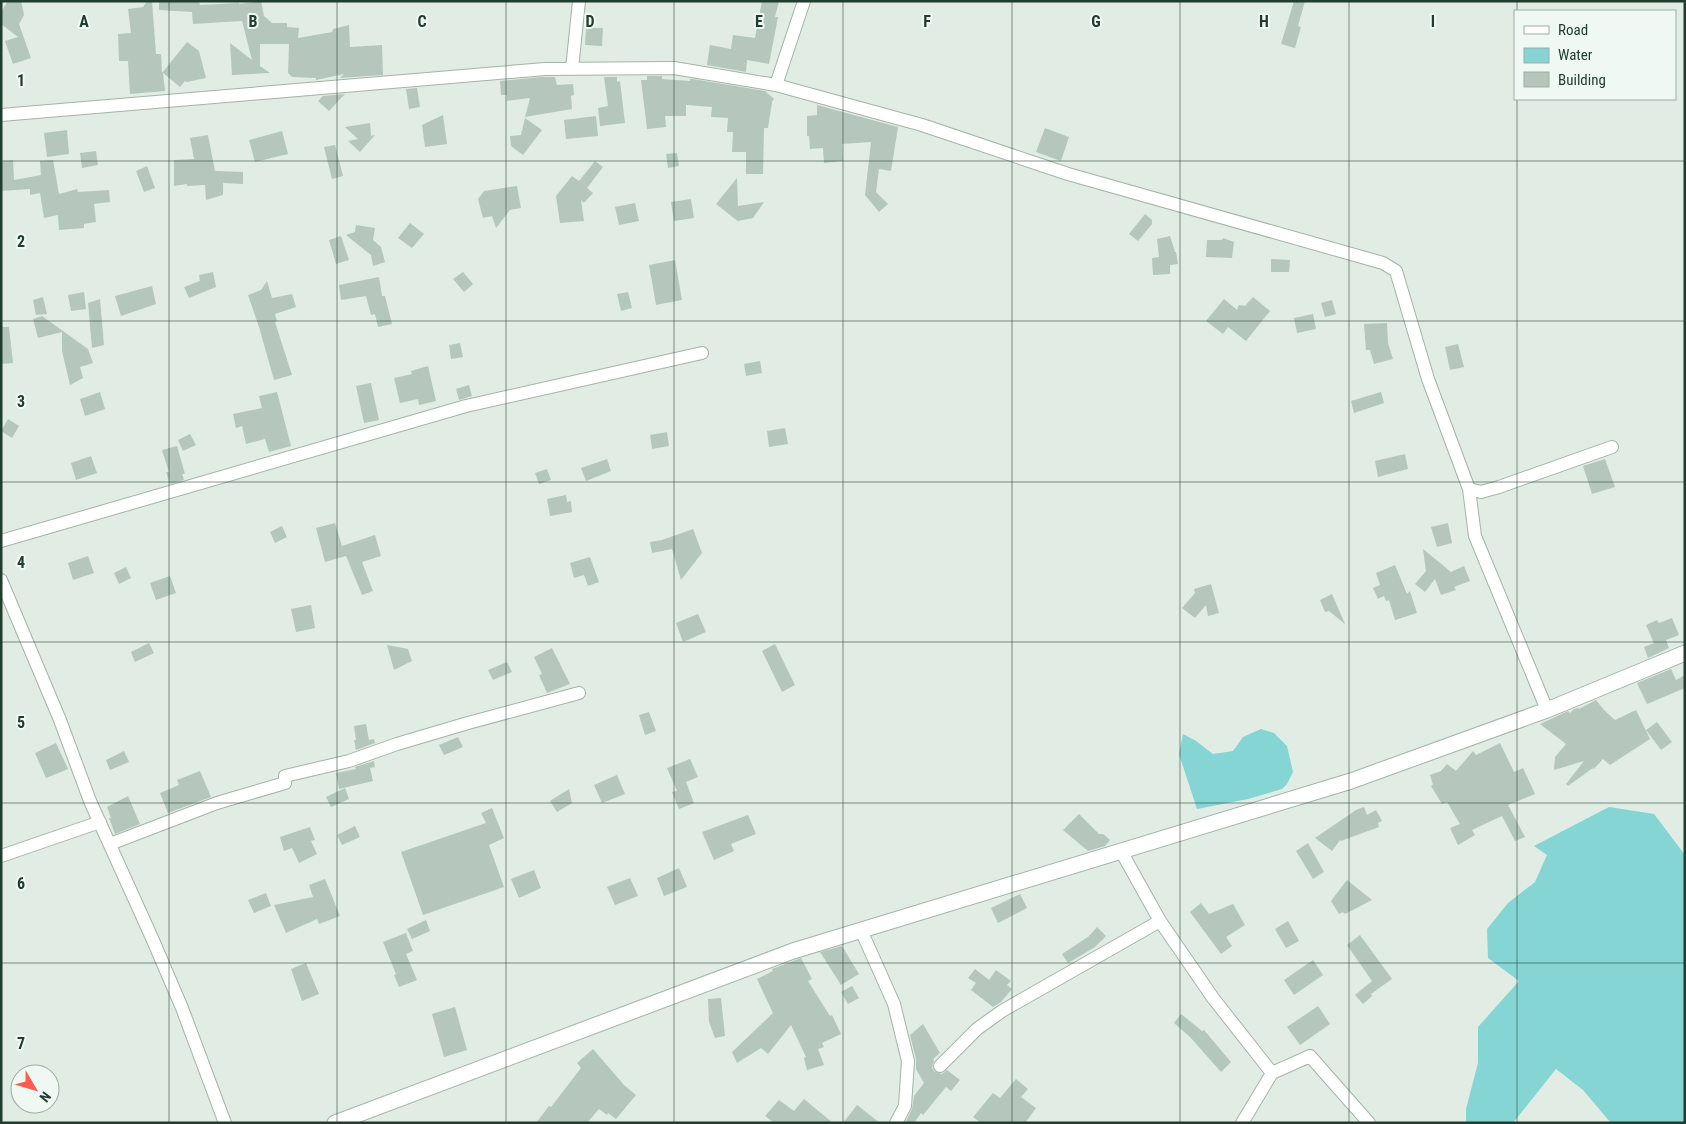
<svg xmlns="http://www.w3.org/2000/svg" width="1686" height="1124" font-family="'Roboto Condensed',sans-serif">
<rect width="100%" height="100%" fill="#e0ece4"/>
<path fill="#84d5d4" d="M1261,729l13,4 13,13 6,26 -6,12 -5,5 -34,10 -51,10 -18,-55 4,-20 13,7 17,13 20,-3 10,-14z
M1609,807l45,7 31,41v268h-74l-28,-33 -27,-21 -43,54h-47v-14l12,-46v-36l41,-46 -31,-23 -1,-29 21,-26 27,-21 12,-27 -13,-9z"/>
<path fill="#b5c7bd" d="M8,1h13l3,14 -5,9 12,34 -18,6 -8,-23 13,-4 -17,-13v-12z
M147,1h5l4,53h5l1,19 25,-31 12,9 7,27 -19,4 -2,-1 -5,6 -17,-14 2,18 -35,3 -2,-33h-9l-1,-27 13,-1 -3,-24 15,-2z
M159,1h40l1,4 39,-2v1l22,-3 3,15 8,7h15v4l12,1 -1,10 34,-6 1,-3 16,-4 1,22 32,-2 1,30 -43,3 4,-4 -28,6v-2l-24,-1 -4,-4 1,-29h-29v22l10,7 -38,2 -2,-32 22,17 -10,-39 -49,3 -1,-12 -33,-2z
M762,1h17l-4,16h3l-9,47 -22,-4 -1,12 -39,-7 3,-20 21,4 2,-14 22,3z
M1294,1h11l-7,25 3,1 -6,21 -14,-4z
M586,28h17l-1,18 -17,-1z
M647,76h15v3l28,2v-2h3l72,12 9,8 -2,3 -4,26h-4l-1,46h-17v-22h-14l1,-20h-6l1,-14 -17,-1 1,-10 -26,-2v11h-21l1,11 -19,2 -6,-49h6z
M541,77h14l2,8 16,-1 1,11 -3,1 1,13 -47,8 5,-19 -23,3v-6h-6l-1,-14z
M604,77h13v5l3,-1 5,42 -25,3 -2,-18 10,-2z
M417,88l3,19 -11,2 -3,-20z
M345,94l-16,17 -11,-10 5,-5z
M817,105l81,22 -7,44 -12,-2 -3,23 12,12 -9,8 -14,-17 6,-53 -29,2 1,17 -19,2 -1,-15 -13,1 -1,-13h-2v-20l10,-1z
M443,115l4,29 -22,3 -3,-22z
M596,116l2,20 -32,3 -2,-19z
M525,118l17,12 -19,25 -12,-9 -1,-10 11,-1z
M370,123l1,13 4,-1 -15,17 -12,-11 10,-2 -13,-12z
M1045,128l24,9 -8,24 -25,-9z
M67,130l2,24 -22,3 -3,-24z
M282,131l6,23 -33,8 -6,-22z
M208,135l7,36 28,1v12l-20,-1v12l-17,5 -1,-15 -18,1v-2l-13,2v-26l20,-1 -4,-21z
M335,145l8,31 -11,3 -8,-32z
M96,151l2,14 -16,3 -2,-15z
M677,153l2,13 -11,2 -2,-14z
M13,160l1,20 27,-5 -1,-14 13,-1 6,34 18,-5 1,3 31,-2 1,12 -16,2 2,18 -12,2v4l-25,2 -1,-15 -14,3 -4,-25 -10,2v-6l-29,2v-30z
M595,161l8,6 -16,21 6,5 -9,10 -3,-3 3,21 -24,2 -4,-27 16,-20 7,5z
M147,166l8,22 -11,4 -8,-21z
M737,178l1,28 26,-4 -11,16 -15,3 1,1 -23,-18z
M517,186l4,22 -11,2 -14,18 -4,-12 -9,2 -5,-19 6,-8z
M691,199l3,19 -20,3 -3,-19z
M635,203l4,18 -20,4 -4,-18z
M1145,214l7,6v4l-14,17 -9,-7z
M410,223l14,11 -12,14 -14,-10z
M356,225l19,3 -2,12 8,7 4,15 -12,4 -2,-11 -25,-20 9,-3z
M341,236l8,24 -13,4 -7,-24z
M1170,236l5,16h1l2,12 -8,1v9l-17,1 -1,-17 7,-1 -2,-18z
M1223,238l11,4 -2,16 -26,-1 1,-17h15z
M1271,259l19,1 -1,12h-18z
M675,260l7,40 -26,5 -7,-40z
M213,272l3,15 -27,11 -5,-11 16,-6 -1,-6z
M463,272l10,12 -9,8 -11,-13z
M379,277l3,19h3l7,28 -14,3 -3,-13 -4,1 -5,-19 -25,4 -2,-15z
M267,281l5,17 20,-4 4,13 -21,7 2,7 -2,1 17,53 -18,5 -15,-53 -11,-32 13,-5z
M152,286l4,18 -35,12 -6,-20z
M84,292l2,17 -15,2 -3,-16z
M628,292l4,16 -11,3 -4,-17z
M43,297l4,17 -11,1 -3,-15z
M1253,297l17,14 -24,30 -18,-14 -5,7 -17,-13 18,-22 13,11 2,-5 6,1z
M100,299l4,46 -12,3 -4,-45z
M1332,300l4,14 -11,3 -4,-14z
M1313,314l3,15 -19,4 -3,-15z
M42,316l46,33 5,14 -13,4 3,11 -13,7 -8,-34v-19l-24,6 -5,-19z
M1387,323l1,20 5,16 -19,5 -4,-14h-4l-2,-26z
M1,327h8l4,36 -12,1z
M460,343l3,14 -12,2 -2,-14z
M1458,344l6,23 -14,3 -5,-23z
M760,361l2,12 -16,3 -2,-12z
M428,366l8,35 -17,4 -1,-6 -18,4 -6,-25 18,-4 -1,-3z
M371,383l8,37 -15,3 -8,-37z
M469,385l3,11 -13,4 -3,-11z
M100,392l5,17 -20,7 -5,-17z
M277,392l14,54 -22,6 -4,-13 -19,5 -4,-18 -6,2 -3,-14 29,-6 -3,-12z
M1381,392l3,11 -30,10 -3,-12z
M8,419l11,7 -7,12 -11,-7z
M785,428l3,16 -19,3 -2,-16z
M667,432l2,14 -17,3 -2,-14z
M190,434l6,11 -13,6 -5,-11z
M177,446l8,28h-3l2,6 -14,4 -4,-12h3l-7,-22z
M1405,454l3,15 -30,8 -3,-16z
M91,456l6,17 -21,7 -5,-17z
M607,459l4,12 -25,10 -5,-13z
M1605,459l10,28 -23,7 -9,-28z
M547,469l4,11 -12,4 -4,-11z
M566,495l1,7 4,-1 1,11 -22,4 -3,-17z
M335,523l7,23 33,-11 6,21 -19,6 11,29 -11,4 -16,-39 -21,6 -9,-34z
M1448,523l4,20 -15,4 -6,-20z
M282,526l5,11 -12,6 -5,-11z
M693,529l9,24 -21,27 -9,-31 -20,4 -2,-11 12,-2z
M1423,549l28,23 13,-6 6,15 -16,6 2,3 -15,5 -6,-16 -10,13 -10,-8 11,-13z
M88,556l6,17 -21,7 -5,-17z
M590,557l9,25 -11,4 -4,-11 -10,3 -4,-15z
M1395,565l12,29 3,-3 7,22 -22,7 -6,-20 -3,1 -2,-5 -6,3 -5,-11 7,-3 -4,-12z
M126,567l5,11 -12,6 -5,-11z
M170,576l6,17 -20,7 -6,-17z
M1211,584l8,29 -11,3 -2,-11 -11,13 -13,-10 13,-15 -1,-4z
M1332,594l13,30 -16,-13 -4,1 -5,-12z
M311,605l4,23 -19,4 -5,-23z
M698,614l8,18 -23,10 -7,-19z
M1672,618l7,17 -13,5 3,8 -21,10 -4,-11 10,-4 -8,-18 11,-5 2,3z
M149,643l5,10 -19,9 -4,-10z
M775,644l20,41 -13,7 -20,-41z
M387,645l21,4 4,12 -18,9z
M552,648l18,36 -23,9 -8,-18 3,-1 -8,-17z
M507,662l5,10 -19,8 -5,-10z
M1671,669l5,11 9,-5v13l-38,16 -10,-21z
M1596,700l8,10 11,10 21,-10 14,29 -40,26 -7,-6 -9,10 -1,-1 -25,18 -2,-2 18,-23 -30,9 1,-13 11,-13 -26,-20 28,-13 2,2 4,-4 4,-1 1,1z
M649,712l7,19 -11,4 -6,-20z
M1657,722l15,20 -11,8 -15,-20z
M366,724l3,16 5,-1 1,4 -19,7 -2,-10h2l-2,-14z
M458,737l5,10 -19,8 -5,-10z
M56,743l12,26 -22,9 -11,-25z
M1500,743l14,29 9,-4 12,26 -27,11 17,32 -10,4 -13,-25 -30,14 3,5 -17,10 -8,-17 10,-4 -13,-22 -5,2 -11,-18 2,-1 -3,-10 11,-4 6,-7 9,7 17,-20 3,4z
M124,751l5,11 -19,8 -4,-10z
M690,759l8,18 -12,5 8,21 -15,6 -7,-17 5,-1 -10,-23z
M374,761l1,6 -5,1 3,13 -34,8 -3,-16 20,-4 -1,-2z
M200,771l11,26 -43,16 -8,-20 19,-8 -2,-5z
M617,775l8,19 -23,9 -8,-18z
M345,788l4,11 -18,8 -5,-10z
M569,789l3,14 -15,9 -7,-11z
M128,796l12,28 -25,10 -6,-16h2l-4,-11z
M1364,807l3,8 9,-5 6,11 -4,2 1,4 -38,14 -1,-1 -8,11 -17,-13 41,-28z
M492,808l12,30 -15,7 15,42 -81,28 -22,-63 85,-29 -5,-10z
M1079,814l20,20h4l7,6 -5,6 -17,5 -25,-21z
M748,815l8,19 -25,10 3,7 -20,9 -12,-28z
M355,826l5,11 -18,8 -5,-10z
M310,827l5,13 -4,1 6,13 -18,9 -7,-15 -8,3 -4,-14z
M1308,843l16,29 -11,7 -17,-28z
M679,868l8,19 -23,9 -7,-18z
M534,870l7,18 -22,10 -8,-19z
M630,878l8,18 -23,9 -8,-18z
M325,879l15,37 -21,8 -2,-5 -31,14 -12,-28 39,-8 -4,-12z
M1347,880l25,20 -27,14 -2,-2 -4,2 -8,-13z
M266,893l5,13 -17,7 -6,-13z
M1020,894l7,14 -29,15 -7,-15z
M1201,903l8,11 24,-10 12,21 -19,12 6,9 -11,8 -31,-42z
M426,920l4,11 -18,8 -5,-10z
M1288,921l11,20 -13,7 -11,-19z
M1097,927l9,9 -11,11 -27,16 -6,-9 26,-17z
M406,933l7,18 -7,3 11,26 -18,7 -5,-12 2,-1 -13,-32z
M1360,935l32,44 -21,15 1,2 -9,8 -8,-9 17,-14 -25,-36z
M842,946l17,28 -18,11 -21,-33z
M801,958l11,21 -4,2 22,35 2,-1 9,19 -19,9 2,4 -6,2 6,16 -17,5 -3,-12 2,-1 -15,-32 -23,29 -7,-6 -24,15 -5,-11 41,-39 -16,-34 16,-8 -1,-2z
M1313,960l10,15 -29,20 -10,-15z
M306,963l13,31 -17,7 -11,-32z
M975,969l14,11 7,-10 15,11 -4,4 5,4 -11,13 -8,5 -22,-17 5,-7 -8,-5z
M852,986l7,12 -11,6 -7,-12z
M721,998l4,38 -10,2 -6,-16 -1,-23z
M1318,1006l12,18 -30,21 -13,-18z
M455,1007l12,43 -23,7 -12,-43z
M1181,1014l21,17 2,-1 27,32 -10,10 -31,-35 -16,-14z
M923,1024l17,29 -7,6 1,1 -2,8 2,3 8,3 5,-4 13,10 -9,11 -5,-4 -23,28 -2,-2 -7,10h-9l7,-14 2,-13 10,-13 -8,-14v-10l-6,-24z
M593,1049l31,36 12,10 -20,24 -8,-6 -1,2 -8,-6 -12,14h-51l13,-17 2,1 30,-39 -4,-5z
M1016,1079l12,10 -7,8 15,11 -11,15h-44l-8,-6 20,-24 7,5z
M804,1099l29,24h-59l-9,-7 14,-16 15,11z
M857,1105l23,18h-37z"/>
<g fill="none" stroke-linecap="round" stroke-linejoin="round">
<defs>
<path id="minor" d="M572,69l7,-68
M776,85l28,-84
M1,115l544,-46 129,-1 102,17 146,40 146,49 315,89 13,8 32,108 41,110 6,47 72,174
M1469,489l12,3 18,-5 113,-40
M1,541l465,-135 236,-53
M1,580l59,140 30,81 62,137 30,70 43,115
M110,844l107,-41 68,-20v-7l64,-15 48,-17 71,-21 111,-30
M1121,851l39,70 53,77 59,75
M1,856l99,-34
M861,930l33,74 14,57 -3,45 -9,17
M940,1066l37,-37 25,-18 158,-90
M1242,1123l30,-50 38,-17 59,67"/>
<path id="tertiary" d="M335,1123l458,-172 558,-170 196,-71 138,-57"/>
</defs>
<use href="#minor" stroke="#a3b4aa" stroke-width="14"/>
<use href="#tertiary" stroke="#a3b4aa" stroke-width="17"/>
<use href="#minor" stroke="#fff" stroke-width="12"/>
<use href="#tertiary" stroke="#fff" stroke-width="15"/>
</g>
<path fill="none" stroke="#203d30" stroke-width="1" stroke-opacity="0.55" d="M169,1v1122M337,1v1122M506,1v1122M674,1v1122M843,1v1122M1012,1v1122M1180,1v1122M1349,1v1122M1517,1v10M1517,99v1024M1,161h1684M1,321h1684M1,482h1684M1,642h1684M1,803h1684M1,963h1684"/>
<g font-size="16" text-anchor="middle" font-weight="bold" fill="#203d30" stroke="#f0f8f3" stroke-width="4" stroke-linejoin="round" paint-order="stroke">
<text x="84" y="27">A</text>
<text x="253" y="27">B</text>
<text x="422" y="27">C</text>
<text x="590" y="27">D</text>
<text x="759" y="27">E</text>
<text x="927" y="27">F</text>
<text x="1096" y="27">G</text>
<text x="1264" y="27">H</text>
<text x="1433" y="27">I</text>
<text x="21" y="86">1</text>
<text x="21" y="247">2</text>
<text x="21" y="407">3</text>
<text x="21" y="568">4</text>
<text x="21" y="728">5</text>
<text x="21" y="889">6</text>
<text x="21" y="1049">7</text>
</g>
<rect width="1686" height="1124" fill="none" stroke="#203d30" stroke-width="5"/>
<rect x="1514" y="10" width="162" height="90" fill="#f0f8f3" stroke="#9dada5"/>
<rect x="1524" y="26" width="25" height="8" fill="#ffffff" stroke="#9dada5"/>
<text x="1558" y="35" font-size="15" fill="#203d30">Road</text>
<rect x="1524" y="48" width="25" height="15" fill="#84d5d4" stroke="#9dada5"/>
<text x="1558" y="60" font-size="15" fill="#203d30">Water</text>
<rect x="1524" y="72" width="25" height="15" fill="#b5c7bd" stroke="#9dada5"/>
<text x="1558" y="85" font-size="15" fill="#203d30">Building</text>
<g transform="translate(35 1089) rotate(128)"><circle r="24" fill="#f0f8f3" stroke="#9dada5"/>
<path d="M0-4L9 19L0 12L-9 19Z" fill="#fa5d4f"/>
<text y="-8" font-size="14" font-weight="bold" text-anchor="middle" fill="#203d30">N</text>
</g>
</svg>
